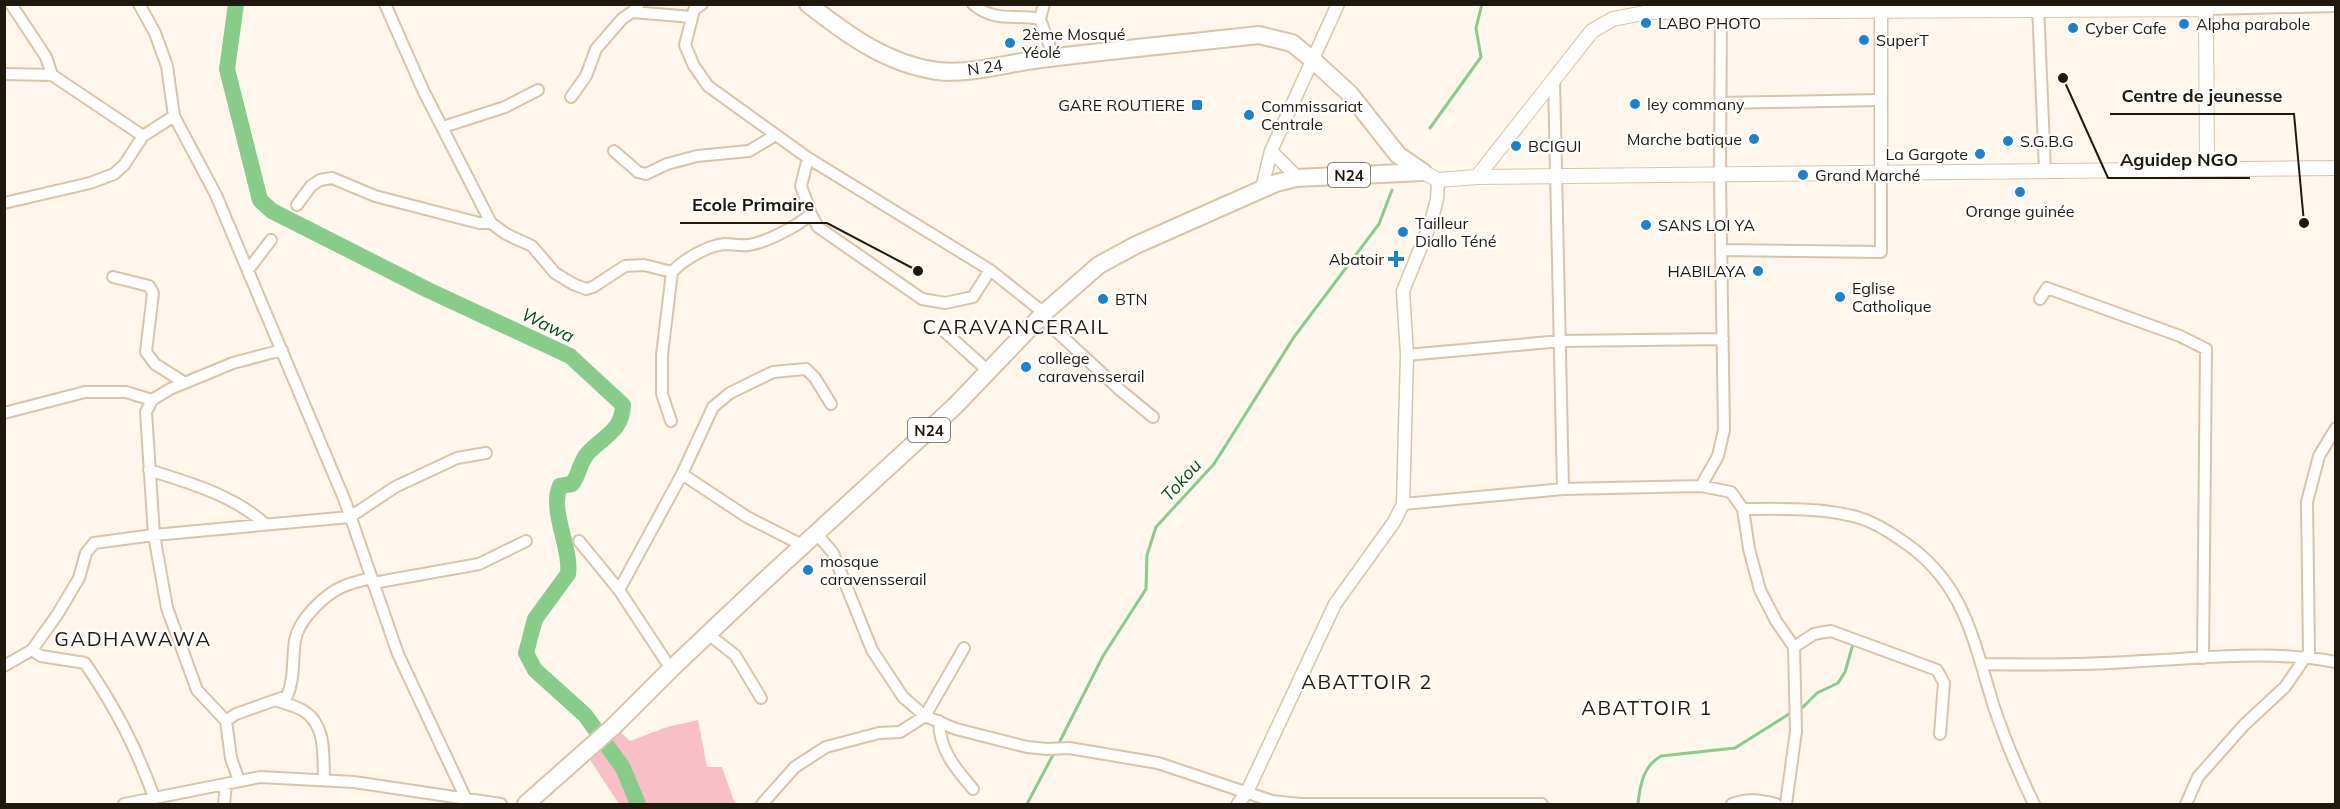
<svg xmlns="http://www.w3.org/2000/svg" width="2340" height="809" font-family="Mulish,sans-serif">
<rect width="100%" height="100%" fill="#fff7eb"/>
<path fill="#fabfc6" d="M698,720l9,47h15l13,37h-116l-30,-46 30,-27 11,10 37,-14z"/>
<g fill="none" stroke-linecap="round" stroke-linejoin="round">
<path stroke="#87cc89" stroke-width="3" d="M1430,128l51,-71 -5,-29 6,-24
M1801,709l16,-16 21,-10 7,-11 8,-28
M1057,747l46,-91 43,-67 1,-34 9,-28 58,-63 80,-127 85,-113 13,-34
M1027,804l27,-51
M1638,804c2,-19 5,-38 23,-48l74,-8 54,-34"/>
<path stroke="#87cc89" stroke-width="16" d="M236,4l-9,65 33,131 12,11 156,79 142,66 53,49c-1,27 -20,31 -36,49 -7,8 -8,21 -15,30l-12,2c-11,25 12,63 8,88l-33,45 -9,34 9,17 50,45 38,53 15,36"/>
<defs>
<path id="minor" d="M11,4l35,53 6,18
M139,4l16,29 12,33 7,50 42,79 129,306 53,153 68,145
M385,4l38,86 68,133 15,11 26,12 23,27 18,11 13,5 7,-2 32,-21 19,-1 28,7
M702,4l-8,6 -9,35 9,21 14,20 100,72 182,112 54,43
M973,4c22,19 41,10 67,15l14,39
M2206,4v5l130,-3
M2038,5l7,165
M632,12l60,5
M1040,19l4,-15
M4,74l48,1 91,61
M1554,79l9,410
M571,97l15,-21 10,-27 26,-30 10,-7 7,-8
M1720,103l159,-3
M443,127l62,-20 33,-17
M614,151l24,21 8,2 21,-10 30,-8 52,-5 27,-16
M808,158l-7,28 10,28 7,13 104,72 23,4 28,-6 17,-27
M4,203l86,-20 24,-9 10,-9 19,-29 31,-20
M297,205l14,-19 9,-6 12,-2 43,18 104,27h12
M1721,250l160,2v-79
M248,270l23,-30
M113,277l36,9 4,7 -7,59 9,12 30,19
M2040,299l7,-11 133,48 26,13 -3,309
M1040,316l80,74 33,27
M944,331l43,39
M1407,355l154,-14 162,-2
M4,413l81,-21h41l26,8
M671,421l-9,-27v-39l10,-83c11,-12 36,-27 53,-28 7,0 16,2 23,1 17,-2 50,-19 63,-31
M149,470c41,13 84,25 116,54
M682,474l65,43 55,28
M1701,486l17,-30 6,-26 -4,-252 1,-174
M1403,504l160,-15 138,-3 30,6 12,17 6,40 11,41 16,31 18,26 2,84 -10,73
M1743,509c37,0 77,-2 114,8 17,5 30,13 44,23 64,42 72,100 93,167 11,33 25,66 40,97
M816,533l17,20 39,97 31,47 22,19 31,13 71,18 20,2 22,-1 89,15 114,38 28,3h242
M579,541l40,49 52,79
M373,583l106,-19 47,-23
M619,590l63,-116 31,-67 17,-14 43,-21 33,-3 9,9 16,26
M708,634l27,21 26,43
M1794,647l20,-13 17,-3 106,39 7,13 -4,51
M32,650l9,6 44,7c31,46 50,82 69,134
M1983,664c53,1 107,1 160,-3 63,-3 130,-11 193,1
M4,666l28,-16 25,-35 22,-37 7,-25 8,-10 60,-8 196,-18 45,-30 62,-29 29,-5
M278,701c8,3 18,5 26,10 23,15 19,46 20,69
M226,721l-29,-31 -30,-82 -13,-73 -8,-123 6,-12 18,-11 63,-26 49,-13
M939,721c0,28 16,47 34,68
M239,781l-8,-23 -5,-37 10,-7 51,-18c8,-18 5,-37 8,-56 4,-21 30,-46 49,-54 9,-4 19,-6 28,-8
M124,804l136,-27 94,5 147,22
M224,804l2,-20
M762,804l33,-37 31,-20 53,-14 21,-1 25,-16 39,-68
M1732,804c16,-6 28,-4 44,0
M2186,804l12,-27 46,-52 41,-38 24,-35 -2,-150 12,-46 17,-28"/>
<path id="tertiary" d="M1881,4v169
M1271,151l27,27
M1262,188l9,-37 67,-147
M1238,804l9,-12 88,-188 59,-82 9,-18 4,-149 -4,-64 28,-69 6,-23 1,-19"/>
<path id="secondary" d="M1423,172l15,8 39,-3 859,-9
M1477,177l115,-146 21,-12 36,-7 557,-3 1,160"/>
<path id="primary" d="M808,4c38,30 79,60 129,67 34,4 70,-8 104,-12 73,-9 146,-16 218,-24l33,8 22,18 36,33 48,61 25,17
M526,804l88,-78 57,-57 92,-87 192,-176 89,-93 55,-48 37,-20 140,-62 20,-5 127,-6"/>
</defs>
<use href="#minor" stroke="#d8c4a7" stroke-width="14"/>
<use href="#tertiary" stroke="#d8c4a7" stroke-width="15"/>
<use href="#secondary" stroke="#d8c4a7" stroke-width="16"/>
<use href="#primary" stroke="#d8c4a7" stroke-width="20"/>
<use href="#minor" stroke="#fff" stroke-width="10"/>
<use href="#tertiary" stroke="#fff" stroke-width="12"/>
<use href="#secondary" stroke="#fff" stroke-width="14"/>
<use href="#primary" stroke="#fff" stroke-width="16"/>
</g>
<g fill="#1b83ce" stroke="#fff" stroke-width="2">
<circle cx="1646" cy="23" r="6"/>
<circle cx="2184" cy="24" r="6"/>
<circle cx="2073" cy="28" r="6"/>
<circle cx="1864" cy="40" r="6"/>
<circle cx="1010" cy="43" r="6"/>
<circle cx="1635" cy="104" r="6"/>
<rect x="1191" y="99" width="12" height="12" rx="3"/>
<circle cx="1249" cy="115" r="6"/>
<circle cx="1754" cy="139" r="6"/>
<circle cx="2008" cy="141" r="6"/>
<circle cx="1516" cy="146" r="6"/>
<circle cx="1980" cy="154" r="6"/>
<circle cx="1803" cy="175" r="6"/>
<circle cx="2020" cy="192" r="6"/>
<circle cx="1646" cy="225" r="6"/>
<circle cx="1403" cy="232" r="6"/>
<path d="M1393 250h6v6h6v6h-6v6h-6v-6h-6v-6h6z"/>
<circle cx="1758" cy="271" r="6"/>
<circle cx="1840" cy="297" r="6"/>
<circle cx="1103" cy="299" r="6"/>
<circle cx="1026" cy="367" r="6"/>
<circle cx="808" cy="570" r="6"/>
</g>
<g text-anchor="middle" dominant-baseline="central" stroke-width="4.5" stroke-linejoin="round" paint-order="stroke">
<g fill="#fff" stroke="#625d56" stroke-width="1.5">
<rect x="1328" y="163" width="42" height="24" rx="4.5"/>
<rect x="908" y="418" width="42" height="24" rx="4.5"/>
</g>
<g font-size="15" font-weight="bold" fill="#1f180d">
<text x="1349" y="175">N24</text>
<text x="929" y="430">N24</text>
</g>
<g font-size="16" fill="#1f180d" stroke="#fff" text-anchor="start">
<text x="1658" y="23">LABO PHOTO</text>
<text x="2196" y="24">Alpha parabole</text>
<text x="2085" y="28">Cyber Cafe</text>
<text x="1022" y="34">2ème Mosqué<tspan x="1022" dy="18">Yéolé</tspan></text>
<text x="1876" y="40">SuperT</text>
<text x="1647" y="104">ley commany</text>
<text x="1185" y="105" text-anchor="end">GARE ROUTIERE</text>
<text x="1261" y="106">Commissariat<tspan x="1261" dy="18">Centrale</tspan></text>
<text x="1742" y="139" text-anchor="end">Marche batique</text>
<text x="2020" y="141">S.G.B.G</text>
<text x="1528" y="146">BCIGUI</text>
<text x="1968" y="154" text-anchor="end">La Gargote</text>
<text x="1815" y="175">Grand Marché</text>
<text x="2020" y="211" text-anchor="middle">Orange guinée</text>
<text x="1415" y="223">Tailleur<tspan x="1415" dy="18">Diallo Téné</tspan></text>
<text x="1658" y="225">SANS LOI YA</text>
<text x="1384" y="259" text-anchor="end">Abatoir</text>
<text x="1746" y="271" text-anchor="end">HABILAYA</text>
<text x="1852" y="288">Eglise<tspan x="1852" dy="18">Catholique</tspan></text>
<text x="1115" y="299">BTN</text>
<text x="1038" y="358">college<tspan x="1038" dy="18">caravensserail</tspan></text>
<text x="820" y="561">mosque<tspan x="820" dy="18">caravensserail</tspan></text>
</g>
<g font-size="16" fill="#1f180d" stroke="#fff">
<text transform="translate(985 67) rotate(-8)">N 24</text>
</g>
<g font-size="18" font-style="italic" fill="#004e0f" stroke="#fff">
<text transform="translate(548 325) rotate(26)">Wawa</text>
<text transform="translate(1181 480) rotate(-48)">Tokou</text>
</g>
<g font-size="20" letter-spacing="1.5" fill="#1f180d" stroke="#fff">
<text x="1016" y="326">CARAVANCERAIL</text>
<text x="133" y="638">GADHAWAWA</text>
<text x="1367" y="681">ABATTOIR 2</text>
<text x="1647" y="707">ABATTOIR 1</text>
</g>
</g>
<path fill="none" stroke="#1f180d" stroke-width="2" d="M2304 223L2294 114H2110M2063 78L2108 178H2250M918 271L827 223H680"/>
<g fill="#1f180d" stroke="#fff" stroke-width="2">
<circle cx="2304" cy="223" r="6"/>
<circle cx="2063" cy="78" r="6"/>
<circle cx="918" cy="271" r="6"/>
</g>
<g font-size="18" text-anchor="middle" font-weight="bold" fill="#1f180d" stroke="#fff" stroke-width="4.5" stroke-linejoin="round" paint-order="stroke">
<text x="2202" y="102">Centre de jeunesse</text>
<text x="2179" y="166">Aguidep NGO</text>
<text x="753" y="211">Ecole Primaire</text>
</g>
<rect width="2340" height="809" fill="none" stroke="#1f180d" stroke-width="12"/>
</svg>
